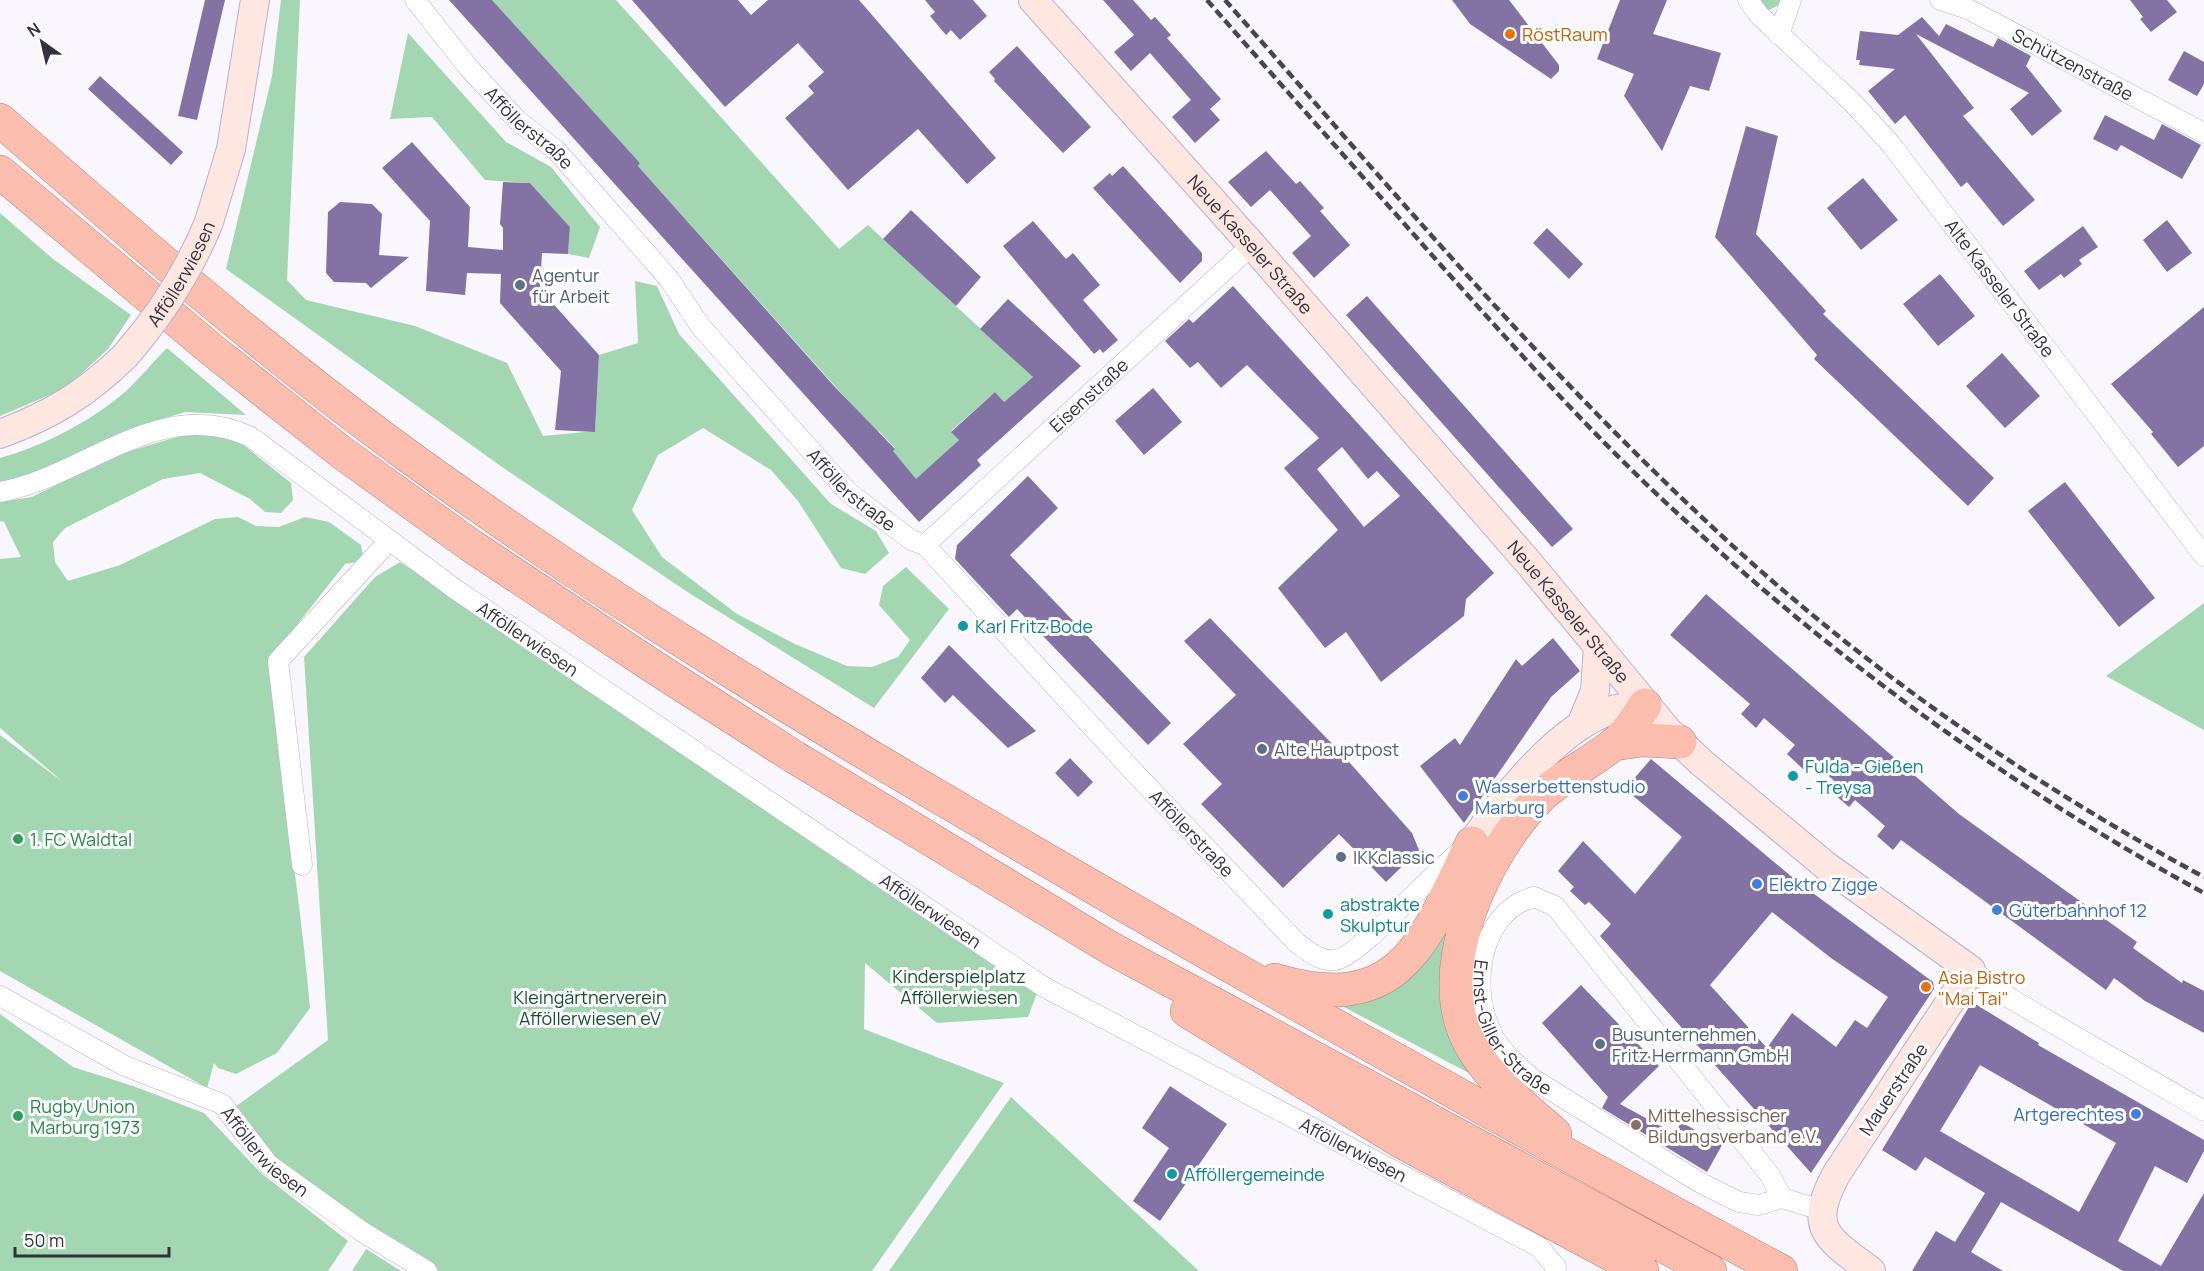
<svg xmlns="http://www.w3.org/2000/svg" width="2204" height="1271" font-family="Manrope,sans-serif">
<rect width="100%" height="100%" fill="#f9f7fd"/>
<path fill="#a2d7b2" d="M281,0h19l-13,280 19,20 109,26 92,37 36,73 52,-5 4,-76 39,-12 -3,-62 22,5 22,48 152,170 45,27 13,22 -24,21 -24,-6 -43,-67 -27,-31 -68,-42 -45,27 -26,55 30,47 75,57 58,30 52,22 25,1 26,-10 12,-17 -31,-35 4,-19 23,-19 43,42 -75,99 -185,-115 -187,-126 -276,-198 46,-193z
M492,0h124l223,249 29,-24 165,152 -29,25 -9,-10 -44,39 8,9 -45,44 -4,-12 -17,-21 2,-3 -16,-17 -2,2 -239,-267 2,-3z
M1755,0h26l-2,5 -10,5z
M408,33l98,109 45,25 49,60 -11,31 -21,-4 2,-27 -40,-44 -45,-3 -53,-63 -42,2z
M0,213l53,46 78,56 -23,34 -42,39 -66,28z
M167,348l79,67 -61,-3 -48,15 -109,49 -28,6v-24c43,-12 92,-37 126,-67 14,-13 27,-29 41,-43z
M187,434h32l22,9 50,40 2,17 -12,13 -16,-1 -15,-13 -50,-26 -37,6 -98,49 -12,14 2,20 13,19 52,-16 95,-46 23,-2 18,9 23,1 26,-10 24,5 32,23 3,16 -19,3 -75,95c9,117 30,232 40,349l-33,45 -41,21 -18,-6 -4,-5 -7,25 -207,-117v-236l63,47 -63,-54v-169l21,-2 -17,-35 -4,-1v-19l32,-5 84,-42z
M400,562l501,338 138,88 -11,29 -91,6 -72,-60 -1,66 140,54 -132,188h-433l-71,-44 -94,-65 -39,-55 93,-67 -24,-383 71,-80z
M2204,603v127l-98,-54z
M1471,885l9,194 -138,-73z
M0,1014l73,53 60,19 71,27 57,60 87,68 -20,30h-328z
M1011,1097l188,174h-310z
M366,1249l35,22h-49z"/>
<path fill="#8373a4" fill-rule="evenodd" d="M205,0h20l-28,120 -19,-4z
M449,0h43l148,163 -2,3 196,220 61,63 -2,2 23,28 43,-39 -8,-8 44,-40 9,10 29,-25 -53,-48 28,-30 73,67 -104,94 4,5 -62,57z
M632,0h106l13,15 17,-15h91l137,158 -29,26 -49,-55 -70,61 -63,-72 29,-25 -6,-7 16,-14 -26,-29 -73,64z
M925,0h48l14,16 -27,24 -9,-10 -5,5 -16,-19 5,-4z
M1103,0h30l18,20 4,-3 16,18 -4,3 54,61 -11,10 10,11 -25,23 -23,-26 19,-17 -41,-47 -19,18 -17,-19 20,-17z
M1452,0h57l50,65v6l-8,8 -81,-55z
M1620,0h47l-14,34 68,19 -12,38 -19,-5 -28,65 -38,-55 10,-22 -37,-15z
M2130,0h37l10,12 -26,20 -11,-13 3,-2z
M1922,17l17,19 7,-12 47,23 5,-9 33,18 -5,10 36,45 -30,25 -22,-27 19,-16 -113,-59 58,74 -11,8 72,84 -32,26 -36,-44 -6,5 -56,-72 -10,9 -27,-33 27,-22 -36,-4 1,-5h-4l4,-29 38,4z
M1017,46l74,81 -28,26 -69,-72 1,-2 -6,-7z
M2184,51l20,11v22l-7,12 -29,-16z
M100,76l83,76 -12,13 -83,-76z
M2105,115l49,25 8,-16 39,21 -19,34 -61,-34 -4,6 -24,-12z
M1746,126l32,10 -22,98 70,77 -3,3 171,164 -26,28 -154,-147 3,-4 -102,-118z
M412,142l58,65 -2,40 35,3v-22l-3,-4 3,-42 27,1 40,44 -2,27 -26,-1 -2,36 59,66 -4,77 -40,-2 6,-59 -61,-68 1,-29 -34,-1 -2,22 -39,-4 4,-70 -48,-53z
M1266,151l30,33 4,-3 24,27 -4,3 30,34 -36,33 -22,-25 19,-17 -41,-46 -19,17 -23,-25z
M1123,166l79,87v8l-22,22 -87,-95 17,-15 2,3z
M1863,178l35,42 -37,30 -34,-42z
M340,202l32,2 10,10 -3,41 30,2 -38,31 -5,-5 -32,-1 -8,-9 2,-61z
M911,210l70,67 -25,29 -73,-67z
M2167,220l25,33 -25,19 -24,-32z
M1033,221l33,38 7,-6 27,32 -17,15 35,40 -15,13 -3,-4 -6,5 -91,-108z
M2083,226l15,21 -19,13 3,4 -18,14 -3,-4 -22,16 -15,-19z
M1547,228l36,36 -14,15 -36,-36z
M1940,274l35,42 -37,30 -35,-42z
M1233,286l261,287 -28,26 -2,17 -83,66 -35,-50 -21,16 -47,-60 60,-58 -54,-62 35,-30 -72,-73 -26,23 -23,-26 -8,6 -25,-27 24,-22 4,4zM1342,447l26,32 9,-8 23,25 -36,31 -47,-58z
M1367,296l206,233 -21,18 -206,-232z
M2204,307v139l-26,21 -27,-33 2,-2 -42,-48z
M2002,353l38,43 -35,32 -39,-42z
M1153,388l29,34 -38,33 -29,-34z
M1028,476l30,32 -48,47 161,168 -23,22 -131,-136 -8,8 -54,-58 2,-14z
M2065,482l90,116 -36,29 -91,-116z
M1706,594l253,220 178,128 -4,6 49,35 1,-3 21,11v42l-59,-32 -31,-23 -8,12 -205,-150 -8,10 -16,-14 8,-10 -30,-26 -6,7 -15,-13 7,-7 -29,-26 -8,9 -17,-16 8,-9 -31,-27 -8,10 -15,-14 9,-10 -80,-69z
M1210,618l132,136 70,79 7,17 -33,32 -47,-48 -56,54 -82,-84 21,-20 -39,-40 53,-49 -52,-54z
M1553,638l27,33 -29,26 -87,126 -44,-57 35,-28 5,7 56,-86 6,7z
M949,645l46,46 41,40 -28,17 -55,-53 -8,8 -24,-25z
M1070,758l23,24 -15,15 -23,-24z
M1651,759l147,123 135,100 1,7 -123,184 -211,-237 11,-12 -22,-22 -4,3 -15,-14 4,-4 -16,-16 25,-30 52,53 47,-57 -57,-48zM1772,912l59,46 57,39 -21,31 -12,-8 -19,27 -44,-34 -25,35 -57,-63z
M1581,985l78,81 -39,38 55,30 6,-12 41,23 -15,27 -105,-64 6,-11 -66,-74z
M1972,1002l67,41 -1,2 166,95v11l-17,32 -32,-17 -37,75 43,25 43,-73v78h-81l-122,-69 -30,50 32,19h-91l24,-40 19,11 30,-49 -60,-36 -9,14 -34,-21zM1980,1065l136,78 -37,69 -139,-81z
M1170,1086l57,38 -67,97 -27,-20 36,-53 -27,-20z"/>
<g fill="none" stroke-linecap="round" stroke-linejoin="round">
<defs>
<g id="minor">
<path id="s1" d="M415,0l53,67 50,54 38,29 113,129 32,48 147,165 63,48 14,5 206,224 166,174c11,8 23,19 38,17 25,-3 100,-92 130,-112"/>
<path id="s2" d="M1748,0l11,15 92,86 39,42 314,413"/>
<path id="s3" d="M1940,0l28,9 236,124"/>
<path d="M1779,35l12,-35"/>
<path id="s4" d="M0,492c85,-15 160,-98 251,-55l204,152 589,398 495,260 17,20 -1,4"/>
<path id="s5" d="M925,545l327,-300"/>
<path d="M302,865l-24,-204 111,-120"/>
<path d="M1971,970l40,29 193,112"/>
<path id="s6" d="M0,996l125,70 97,38 47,61 92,66 66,40"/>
<path id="s7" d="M1782,1198l-12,-23 -215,-269 -21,-9c-57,15 -66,97 -39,142 10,16 24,28 38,40l166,103 40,20 20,3 23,-7 39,12"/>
</g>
<g id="secondary">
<path id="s8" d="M1033,0l219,245 276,317 140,169 34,32 123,102 146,105 -134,203c-31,56 -10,65 34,98"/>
<path d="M209,222l22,-73 24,-149"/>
<path d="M0,434c51,-19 86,-40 125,-78"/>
<path d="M1581,725l14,-34 3,-45"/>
<path d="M1472,843c30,-44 85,-114 137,-132 11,-4 24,-5 36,-6"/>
</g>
<path id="trunk" d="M0,120c131,115 263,230 404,333 199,145 409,271 622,395 249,146 501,286 755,423
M0,172l212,178 129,102 129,93 184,122 142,91 316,191 598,322
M1615,744l27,-4 38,2
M1275,980c127,38 150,-40 197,-137
M1187,1011l213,130 242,130
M1555,1134c-29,-26 -62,-51 -82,-85 -47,-75 12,-196 67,-252 22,-21 51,-34 74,-53 13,-10 22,-25 31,-39"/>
</defs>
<use href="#minor" stroke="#bab0d0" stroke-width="21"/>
<use href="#secondary" stroke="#bab0d0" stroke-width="30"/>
<use href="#trunk" stroke="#b58279" stroke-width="34"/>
<use href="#minor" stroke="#fff" stroke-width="20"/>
<use href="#secondary" stroke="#fee7e1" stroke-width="28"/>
<use href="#trunk" stroke="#fbbeae" stroke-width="33"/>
<path stroke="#494551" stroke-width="4.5" stroke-dasharray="9 4.5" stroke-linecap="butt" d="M1207,0c74,85 149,169 224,254 82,92 165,186 257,269 157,144 329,268 516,370
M1225,0c161,183 318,371 497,536 144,133 309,248 482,341"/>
<defs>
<g id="secondary-bridge">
<path id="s9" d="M125,356c36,-41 63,-83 84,-134"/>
</g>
</defs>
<use href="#secondary-bridge" stroke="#bab0d0" stroke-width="30" stroke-linecap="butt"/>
<use href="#secondary-bridge" stroke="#fee7e1" stroke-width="28"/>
</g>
<g fill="#e8710a" stroke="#fff" stroke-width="2">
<circle cx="1510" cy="34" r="6"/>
<circle cx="1926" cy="987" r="6"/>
</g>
<g fill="#5c6f8a" stroke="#fff" stroke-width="2">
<circle cx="520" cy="285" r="6"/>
<circle cx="1262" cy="749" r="6"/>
<circle cx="1341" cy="857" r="6"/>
<circle cx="1600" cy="1044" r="6"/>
</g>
<g fill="#0f9aa8" stroke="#fff" stroke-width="2">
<circle cx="963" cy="626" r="6"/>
<circle cx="1793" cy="776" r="6"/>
<circle cx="1328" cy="914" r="6"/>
<circle cx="1172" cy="1174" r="6"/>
</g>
<g fill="#3f7fe0" stroke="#fff" stroke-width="2">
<circle cx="1463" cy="796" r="6"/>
<circle cx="1757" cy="884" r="6"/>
<circle cx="1997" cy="910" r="6"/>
<circle cx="2136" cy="1114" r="6"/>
</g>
<g fill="#2e9e5b" stroke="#fff" stroke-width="2">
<circle cx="18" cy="839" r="6"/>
<circle cx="18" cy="1116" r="6"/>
</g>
<circle fill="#8d6e63" stroke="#fff" stroke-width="2" cx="1636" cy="1125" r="6"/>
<g text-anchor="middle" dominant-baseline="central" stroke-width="6" stroke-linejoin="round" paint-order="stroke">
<g font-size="18" fill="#c56008" stroke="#fff" text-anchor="start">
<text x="1522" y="34">RöstRaum</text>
<text x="1938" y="977">Asia Bistro<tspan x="1938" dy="21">"Mai Tai"</tspan></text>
</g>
<g font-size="18" fill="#34303d" stroke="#fff">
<text stroke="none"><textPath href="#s3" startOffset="148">Schützenstraße</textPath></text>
<text stroke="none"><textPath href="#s1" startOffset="172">Afföllerstraße</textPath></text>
<text stroke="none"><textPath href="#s8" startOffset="327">Neue Kasseler Straße</textPath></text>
<text stroke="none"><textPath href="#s9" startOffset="100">Afföllerwiesen</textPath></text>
<text stroke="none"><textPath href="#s2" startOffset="384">Alte Kasseler Straße</textPath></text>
<text stroke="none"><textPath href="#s5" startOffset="222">Eisenstraße</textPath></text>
<text stroke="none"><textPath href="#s1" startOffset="658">Afföllerstraße</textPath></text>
<text stroke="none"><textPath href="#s8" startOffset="813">Neue Kasseler Straße</textPath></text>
<text stroke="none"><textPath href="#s4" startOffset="608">Afföllerwiesen</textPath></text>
<text stroke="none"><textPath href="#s1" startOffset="1144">Afföllerstraße</textPath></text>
<text stroke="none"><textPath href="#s4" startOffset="1094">Afföllerwiesen</textPath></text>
<text stroke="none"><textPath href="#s7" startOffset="558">Ernst-Giller-Straße</textPath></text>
<text transform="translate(1893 1089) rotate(-56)">Mauerstraße</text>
<text stroke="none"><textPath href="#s4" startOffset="1580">Afföllerwiesen</textPath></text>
<text stroke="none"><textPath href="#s6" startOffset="312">Afföllerwiesen</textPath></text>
</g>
<g font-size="18" fill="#4e5e75" stroke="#fff" text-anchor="start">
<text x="532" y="275">Agentur<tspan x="532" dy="21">für Arbeit</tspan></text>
<text x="1274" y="749">Alte Hauptpost</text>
<text x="1353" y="857">IKKclassic</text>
<text x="1612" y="1034">Busunternehmen<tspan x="1612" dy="21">Fritz Herrmann GmbH</tspan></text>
</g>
<g font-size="18" fill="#0d838f" stroke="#fff" text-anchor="start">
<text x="975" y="626">Karl Fritz Bode</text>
<text x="1805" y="766">Fulda - Gießen<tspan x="1805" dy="21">- Treysa</tspan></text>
<text x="1340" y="904">abstrakte<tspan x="1340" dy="21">Skulptur</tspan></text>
<text x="1184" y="1174">Afföllergemeinde</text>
</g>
<g font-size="18" fill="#366cbe" stroke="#fff" text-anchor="start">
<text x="1475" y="786">Wasserbettenstudio<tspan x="1475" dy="21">Marburg</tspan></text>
<text x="1769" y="884">Elektro Zigge</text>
<text x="2009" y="910">Güterbahnhof 12</text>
<text x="2124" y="1114" text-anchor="end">Artgerechtes</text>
</g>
<g font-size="18" fill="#27864d" stroke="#fff" text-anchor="start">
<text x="30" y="839">1. FC Waldtal</text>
<text x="30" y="1106">Rugby Union<tspan x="30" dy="21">Marburg 1973</tspan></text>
</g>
<g font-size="18" fill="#14512e" stroke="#fff">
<text x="959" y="976">Kinderspielplatz<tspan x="959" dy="21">Afföllerwiesen</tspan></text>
<text x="590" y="997">Kleingärtnerverein<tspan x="590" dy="21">Afföllerwiesen eV</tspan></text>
</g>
<g font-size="18" fill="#785e54" stroke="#fff" text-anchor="start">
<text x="1648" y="1115">Mittelhessischer<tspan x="1648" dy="21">Bildungsverband e.V.</tspan></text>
</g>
</g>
<g transform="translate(42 42) rotate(326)" stroke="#ffffff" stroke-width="4.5" paint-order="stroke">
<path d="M0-4.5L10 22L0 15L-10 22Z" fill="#34303d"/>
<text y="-9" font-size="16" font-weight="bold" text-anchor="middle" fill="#34303d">N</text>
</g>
<path d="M15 1247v9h154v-9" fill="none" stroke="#34303d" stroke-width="3"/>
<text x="24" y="1247" font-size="18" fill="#34303d" stroke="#ffffff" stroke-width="4.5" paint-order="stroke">50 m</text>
</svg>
